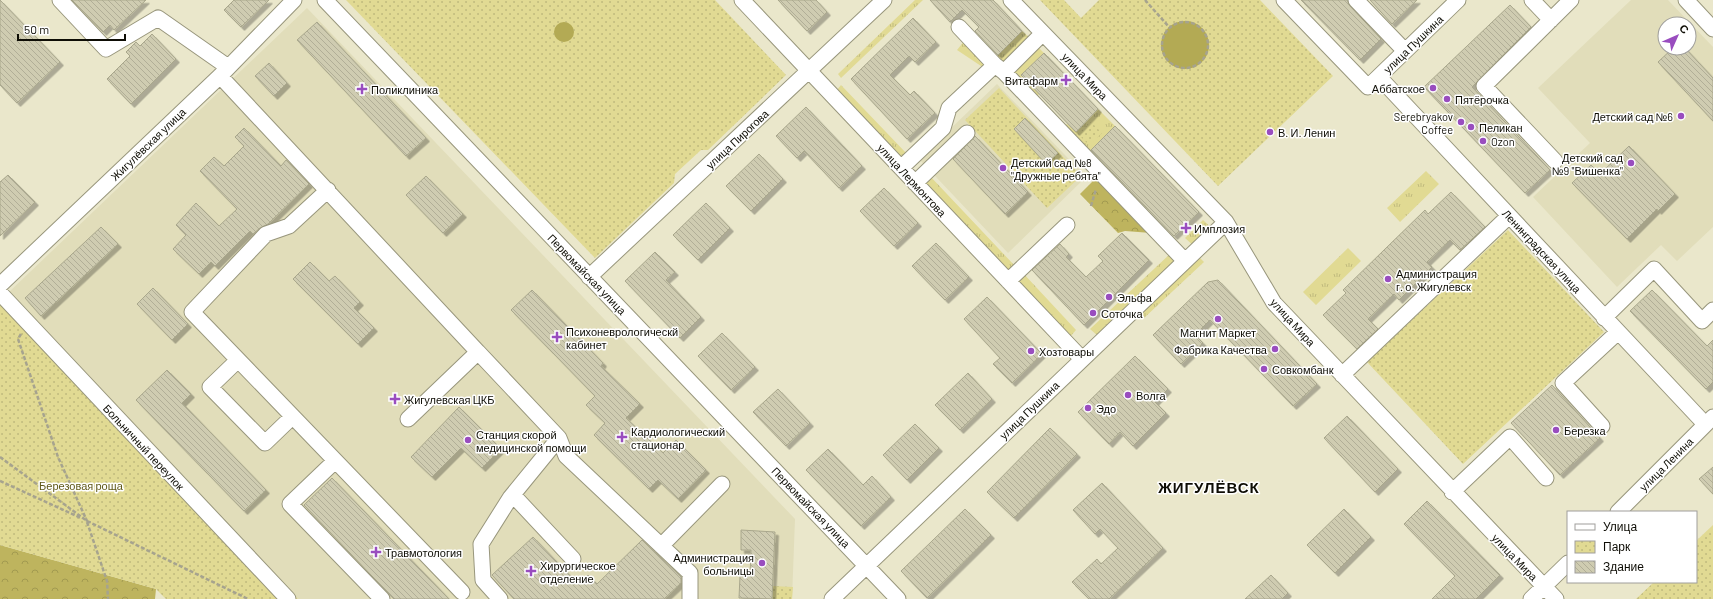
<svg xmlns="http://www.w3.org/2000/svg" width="1713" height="599" font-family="Barlow,sans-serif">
<defs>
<pattern id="grass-tufts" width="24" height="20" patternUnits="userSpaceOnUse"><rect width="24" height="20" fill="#e1da93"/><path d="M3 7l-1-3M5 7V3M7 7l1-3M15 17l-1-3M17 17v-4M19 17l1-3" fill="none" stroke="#c0ba7d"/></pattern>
<pattern id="forest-crowns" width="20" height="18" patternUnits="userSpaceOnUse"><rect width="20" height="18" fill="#beb45e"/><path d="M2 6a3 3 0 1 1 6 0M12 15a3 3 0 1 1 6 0" fill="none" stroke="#a29a50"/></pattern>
<pattern id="park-dots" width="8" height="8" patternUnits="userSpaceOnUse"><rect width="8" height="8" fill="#e1da93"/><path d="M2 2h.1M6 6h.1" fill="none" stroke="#c0ba7d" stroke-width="1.8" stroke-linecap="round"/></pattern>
<pattern id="building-back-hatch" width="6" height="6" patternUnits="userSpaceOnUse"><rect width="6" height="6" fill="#cfccb1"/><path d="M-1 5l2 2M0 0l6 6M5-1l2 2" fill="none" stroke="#b1ae97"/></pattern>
<filter id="shadow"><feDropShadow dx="3.5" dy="3.5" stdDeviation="0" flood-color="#0004"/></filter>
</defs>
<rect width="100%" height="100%" fill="#eae7cb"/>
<path fill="#e1ddba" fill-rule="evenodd" d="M1631,0h37l45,47v180l-36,34 -16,-16 -44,42 -84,-90 57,-54 -52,-55zM1665,24h24v24h-24z
M307,8l488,511 -3,80h-494l-289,-307z
M997,84l89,93 -78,76 -89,-94z"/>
<path fill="url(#grass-tufts)" d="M915,0h8l-82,78 -3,-4z
M1022,31l8,7 -26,27 -8,-8z
M965,40l21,16 -2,12 -27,-18z
M1037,46l7,7 -23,22 18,19 -5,6 -24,-26z
M841,85l66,69 -5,5 -66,-68z
M1098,109l17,17 -25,25 12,12 -3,5 -37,-40 5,-4 9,8z
M1426,171l13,13 -39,38 -13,-14z
M929,175l86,91 -7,6 -86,-91z
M1203,220l11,10 -18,18 -11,-10z
M1348,248l13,13 -45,44 -13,-13z
M1171,253l7,8 -80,75 -8,-7z
M1196,254l8,8 -61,57 -7,-8z
M1022,272l54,58 -6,7 -55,-59z"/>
<path fill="url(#forest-crowns)" d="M1096,178l55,55 -26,-2 -7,2 -38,-39z
M0,545l156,44 -1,10h-155z"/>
<path fill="url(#park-dots)" d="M346,0h369l71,75 -78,75h-7l-26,24 -1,9 -79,75z
M1040,0h24l17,18 18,-18h161l73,76 -115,110z
M999,88l82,88 -34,32 -82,-88z
M1091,122l11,11 -13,12 -11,-11z
M1508,230l96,102 -141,132 -96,-102z
M0,282l298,317h-132l-10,-10 -156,-44z
M1713,525v74h-77l18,-17h42v-41z
M773,586l20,1 -1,12h-20z"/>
<path fill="#b3aa54" d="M1161 45a24 24 0 1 1 48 0a24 24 0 1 1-48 0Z
M554 32a10 10 0 1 1 20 0a10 10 0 1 1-20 0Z"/>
<path fill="url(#building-back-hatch)" stroke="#a9a78c" filter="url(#shadow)" d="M0,0l60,62 -43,41 -17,-18z
M72,0h74l-32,30 -4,-5 -7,7z
M234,0h35l-28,27 -17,-17z
M778,0h38l11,12 -20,19z
M930,0h63l29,31 -24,24 -23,-24 4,-4 -17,-17 -12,12z
M1301,0h46l3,6 31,33 -21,21z
M1370,0h47l-25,24z
M1510,5l21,22 -59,60 78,83 -25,23 -101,-106z
M913,18l23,24 -21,20 -6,-6 -19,19 20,20 4,-4 21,22 -28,26 -56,-60z
M317,22l109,116 -20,18 -109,-116z
M152,34l24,25 -45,45 -24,-25 23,-23 -4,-4 10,-10 4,4z
M1673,48h12l28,30v43l-55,-59z
M1044,53l54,56 -22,23 -55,-57z
M269,63l18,20 -13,13 -19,-20z
M806,107l56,59 -23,22 -35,-37 -7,7 -21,-22z
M1025,118l33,35 -12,11 -32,-35z
M1115,126l84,86 -25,24 -83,-86z
M244,128l37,38 5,-6 23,24 -41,40 -8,4 -7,6 -3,-3 -35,35 -4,-4 -12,12 -26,-25 13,-14 -10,-10 20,-22 23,23 18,-17 -37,-38 14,-14 10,9 20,-20 -9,-9z
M975,136l53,56 -23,22 -52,-55z
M1629,146l46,48 -17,17 -1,-2 -30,30 -55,-56 19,-18 9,9z
M759,154l24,25 -32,32 -25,-25z
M8,175l27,27 -35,34v-54z
M426,176l37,38 -20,19 -37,-38z
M884,188l34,35 -24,23 -34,-35z
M1451,192l34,35 -25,23 -10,-10 -23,22 5,5 -33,33 -5,-6 -26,25 10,10 -21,20 -34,-34 23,-22 -3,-3 82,-80 3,4z
M706,203l24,25 -32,32 -25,-25z
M101,227l17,17 -77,72 -16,-18z
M1122,233l27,27 -65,65 -52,-55 28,-26 9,10 -3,3 20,20 17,-16 -5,-5z
M936,243l33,34 -24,23 -33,-34z
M655,252l20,20 -9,8 35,37 -21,21 -55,-57z
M310,262l19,19 6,-5 25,26 -6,6 20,20 -16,16 -65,-65z
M1218,280l99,104 -24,22 -83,-86 -15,15 8,8 -22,21 -28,-29 55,-53z
M153,288l35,36 -16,16 -35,-36z
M532,290l71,73 -2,3 39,38 -14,14 37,35 13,-13 30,30 -28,29 -20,-19 -9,9 -55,-54 11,-12 -19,-18 9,-9 -84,-86z
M1652,290l55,56 6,-6v42l-7,7 -76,-78z
M987,297l55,57 -30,29 -19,-19 7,-6 -36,-39z
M722,333l33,34 -24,23 -33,-34z
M1135,356l33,33 -13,13 11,11 -33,33 -13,-14 -11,12 -31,-32z
M167,370l24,24 -9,9 84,87 -22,21 -108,-111z
M968,373l24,26 -32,31 -25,-25z
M1552,385l48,53 -40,37 -49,-52z
M778,389l32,34 -24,23 -33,-34z
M459,407l42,42 -19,19 -21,-20 -29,29 -21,-20z
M1347,416l51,53 -23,23 -51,-54z
M915,424l24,24 -32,32 -24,-25z
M1050,428l27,26 -63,64 -27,-26z
M828,449l35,36 9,-9 19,21 -30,29 -55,-56z
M1713,467v27l-14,-15z
M332,478l117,121h-55l-90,-94z
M1102,483l61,65 -54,51h-20l-17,-17 25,-23 4,5 17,-16 -18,-19 -5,5 -22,-24z
M1427,501l73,74 -24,24h-44l23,-23 -51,-52z
M965,509l26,26 -64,63 -26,-27z
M1344,509l27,28 -36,36 -28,-28z
M741,530l34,2 -3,67 -33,-1 1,-22h10l1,-26h-10z
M533,537l45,47 10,-9 9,9 45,-44 39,37v6l-17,16h-150l-22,-24z
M1271,575l17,18 -6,6h-37z"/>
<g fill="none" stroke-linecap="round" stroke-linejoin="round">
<defs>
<path id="minor" d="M60,0l46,49 52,-31 70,49
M325,0l573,599
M742,0l340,359
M1011,0l215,222 48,81 282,296
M1284,0l84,87 90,-87
M1356,0l49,51
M1532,0l19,20
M1686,0l27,29
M959,27l36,38 9,7 39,-39
M1004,72l181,189
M220,76l258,276 -70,67
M1379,77l326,347
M1555,161l-71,-75 87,-86
M901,168l42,-40 6,-20 46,-43
M915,183l52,-50
M328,190l-39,36 -23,8 -74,78 270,280
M589,277l295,-277
M1008,281l59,-56
M0,285l220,-209 74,-76
M0,293l288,306
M1604,318l50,-49 48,52 11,-11
M478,352l81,86 7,18 124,117v26
M238,360l-28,27 55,56 27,-26
M1342,375l167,-159
M1602,426l-39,-43 55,-51
M335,461l-45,43 92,95
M1452,492l58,-55 36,41
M513,495l60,64
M1618,512l95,-95
M661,546l61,-62
M500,599l-17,-19 -2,-36 29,-46 49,-60
M832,599l394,-377
M1531,599l37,-36"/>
</defs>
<use href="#minor" stroke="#98967c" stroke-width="17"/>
<path stroke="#a6a38e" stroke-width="2.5" stroke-dasharray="4 2" stroke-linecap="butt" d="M1145,0l24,27
M1162 45a23 23 0 1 1 46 0a23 23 0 1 1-46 0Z
M1091,206l5,-17
M21,334l-3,5 40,118 29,64
M0,457l87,64 161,78
M0,481l81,37
M87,522l20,59 1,18"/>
<use href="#minor" stroke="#fff" stroke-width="15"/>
</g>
<g fill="#994dbf" stroke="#fff" stroke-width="1.5">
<path d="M1064 74h4v4h4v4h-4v4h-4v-4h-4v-4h4z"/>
<circle cx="1433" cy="88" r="4"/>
<path d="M360 83h4v4h4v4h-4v4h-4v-4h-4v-4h4z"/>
<circle cx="1447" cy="99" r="4"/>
<circle cx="1681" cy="116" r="4"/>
<circle cx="1461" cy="122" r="4"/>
<circle cx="1471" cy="127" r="4"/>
<circle cx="1270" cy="132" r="4"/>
<circle cx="1483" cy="141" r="4"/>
<circle cx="1631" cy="163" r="4"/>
<circle cx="1003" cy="168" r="4"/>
<path d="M1184 222h4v4h4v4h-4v4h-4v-4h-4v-4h4z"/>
<circle cx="1388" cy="279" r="4"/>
<circle cx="1109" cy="297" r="4"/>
<circle cx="1093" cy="313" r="4"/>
<circle cx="1218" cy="319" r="4"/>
<path d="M555 331h4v4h4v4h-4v4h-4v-4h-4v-4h4z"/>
<circle cx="1275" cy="349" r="4"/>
<circle cx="1031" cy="351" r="4"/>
<circle cx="1264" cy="369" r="4"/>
<circle cx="1128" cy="395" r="4"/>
<path d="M393 393h4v4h4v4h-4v4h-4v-4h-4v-4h4z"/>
<circle cx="1088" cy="408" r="4"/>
<circle cx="1556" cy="430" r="4"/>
<path d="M620 431h4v4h4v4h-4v4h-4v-4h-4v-4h4z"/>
<circle cx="468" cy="440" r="4"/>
<path d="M374 546h4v4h4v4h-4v4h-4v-4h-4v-4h4z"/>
<circle cx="762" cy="563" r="4"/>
<path d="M529 565h4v4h4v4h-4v4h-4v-4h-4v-4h4z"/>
</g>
<g text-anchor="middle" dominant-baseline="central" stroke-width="3" stroke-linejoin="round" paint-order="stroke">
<g font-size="11" fill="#0e0d05" stroke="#fff">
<text transform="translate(1413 44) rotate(-44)">улица Пушкина</text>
<text transform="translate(1085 76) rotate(46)">улица Мира</text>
<text transform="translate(737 139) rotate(-43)">улица Пирогова</text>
<text transform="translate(148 144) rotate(-44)">Жигулёвская улица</text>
<text transform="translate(912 180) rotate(47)">улица Лермонтова</text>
<text transform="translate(1542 251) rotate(47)">Ленинградская улица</text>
<text transform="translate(587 274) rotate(46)">Первомайская улица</text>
<text transform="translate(1293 322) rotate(48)">улица Мира</text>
<text transform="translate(1029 410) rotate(-44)">улица Пушкина</text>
<text transform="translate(144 447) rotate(47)">Больничный переулок</text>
<text transform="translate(1666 464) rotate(-45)">улица Ленина</text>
<text transform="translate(811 507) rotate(46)">Первомайская улица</text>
<text transform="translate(1515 557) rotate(46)">улица Мира</text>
</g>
<g font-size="11" fill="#0e0d05" stroke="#fff" text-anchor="start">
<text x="1058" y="80" text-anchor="end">Витафарм</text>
<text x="1425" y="88" text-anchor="end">Аббатское</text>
<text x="371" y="89">Поликлиника</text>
<text x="1455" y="99">Пятёрочка</text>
<text x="1453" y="116" text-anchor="end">Serebryakov<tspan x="1453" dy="13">Coffee</tspan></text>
<text x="1673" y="116" text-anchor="end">Детский сад №6</text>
<text x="1479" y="127">Пеликан</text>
<text x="1278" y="132">В. И. Ленин</text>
<text x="1491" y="141">Ozon</text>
<text x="1623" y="157" text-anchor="end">Детский сад<tspan x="1623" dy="13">№9 "Вишенка"</tspan></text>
<text x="1011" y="162">Детский сад №8<tspan x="1011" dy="13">"Дружные ребята"</tspan></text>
<text x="1194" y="228">Имплозия</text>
<text x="1396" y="273">Администрация<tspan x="1396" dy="13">г. о. Жигулевск</tspan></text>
<text x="1117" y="297">Эльфа</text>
<text x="1101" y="313">Соточка</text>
<text x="566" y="331">Психоневрологическй<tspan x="566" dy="13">кабинет</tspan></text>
<text x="1218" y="332" text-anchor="middle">Магнит Маркет</text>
<text x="1267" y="349" text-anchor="end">Фабрика Качества</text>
<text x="1039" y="351">Хозтовары</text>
<text x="1272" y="369">Совкомбанк</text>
<text x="1136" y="395">Волга</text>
<text x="404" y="399">Жигулевская ЦКБ</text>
<text x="1096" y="408">Эдо</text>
<text x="1564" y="430">Березка</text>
<text x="631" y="431">Кардиологический<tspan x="631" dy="13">стационар</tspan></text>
<text x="476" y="434">Станция скорой<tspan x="476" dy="13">медицинской помощи</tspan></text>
<text x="385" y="552">Травмотология</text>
<text x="754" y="557" text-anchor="end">Администрация<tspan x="754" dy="13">больницы</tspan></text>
<text x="540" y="565">Хирургическое<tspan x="540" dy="13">отделение</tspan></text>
</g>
<g font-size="11" fill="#605919" stroke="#fff">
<text x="81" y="485">Березовая роща</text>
</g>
<g font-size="15" font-weight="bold" letter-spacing="1" fill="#0e0d05" stroke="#fff">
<text x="1209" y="487">ЖИГУЛЁВСК</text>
</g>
</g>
<rect x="1567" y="511" width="130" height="72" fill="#ffffff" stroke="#9f9e9b"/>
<rect x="1575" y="524" width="20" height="6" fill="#ffffff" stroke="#9f9e9b"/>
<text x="1603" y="531" font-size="12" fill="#0e0d05">Улица</text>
<rect x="1575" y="541" width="20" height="12" fill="url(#park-dots)" stroke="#9f9e9b"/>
<text x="1603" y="551" font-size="12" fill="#0e0d05">Парк</text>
<rect x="1575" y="561" width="20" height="12" fill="url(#building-back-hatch)" stroke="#9f9e9b"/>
<text x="1603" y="571" font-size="12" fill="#0e0d05">Здание</text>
<g transform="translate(1677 36) rotate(45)"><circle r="19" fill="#ffffff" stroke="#9f9e9b"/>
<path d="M0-3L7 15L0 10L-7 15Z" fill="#994dbf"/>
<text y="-6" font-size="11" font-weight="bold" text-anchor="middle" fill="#0e0d05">С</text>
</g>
<path d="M18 34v6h107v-6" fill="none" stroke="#0e0d05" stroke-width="2"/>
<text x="24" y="34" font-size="12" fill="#0e0d05" stroke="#ffffff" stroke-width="3" paint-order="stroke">50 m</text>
</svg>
